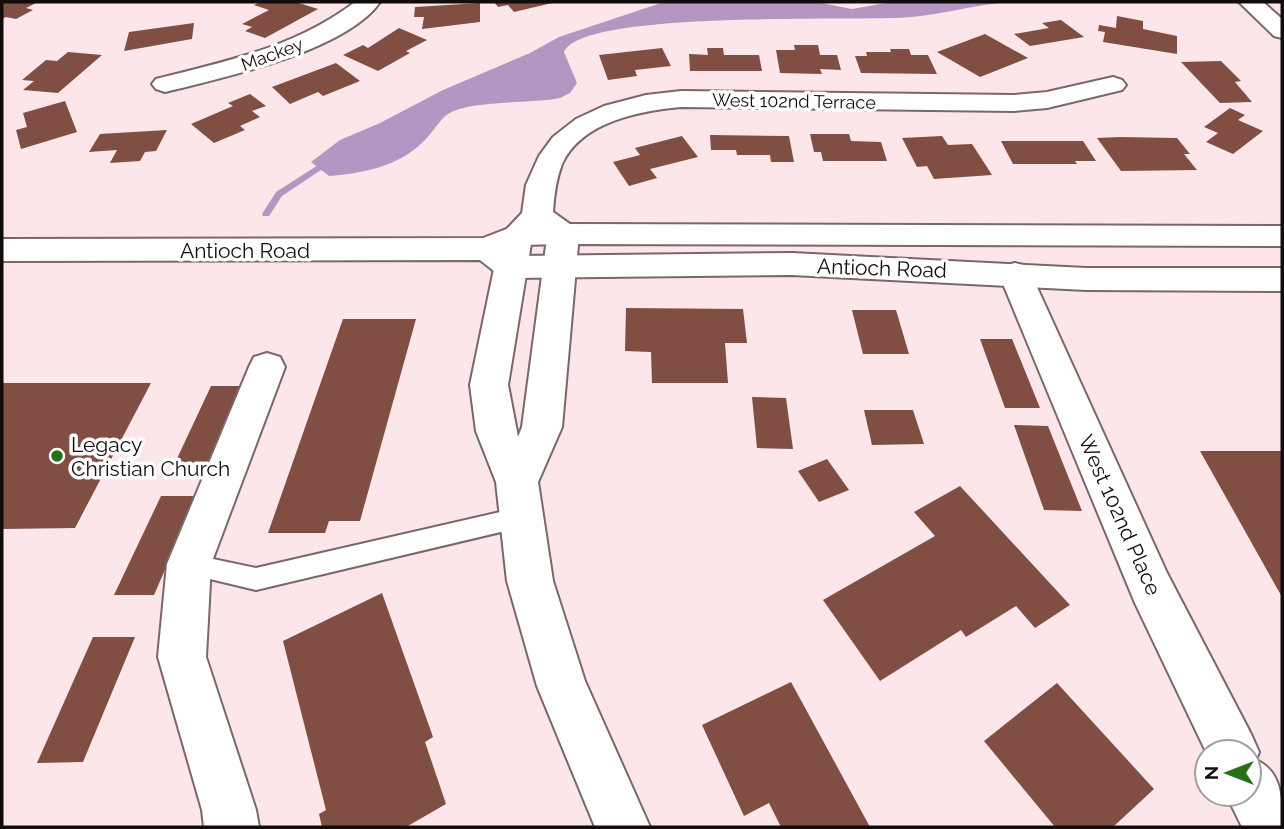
<svg xmlns="http://www.w3.org/2000/svg" width="1284" height="829" font-family="Raleway,sans-serif">
<rect width="100%" height="100%" fill="#fde6e9"/>
<path fill="#b596c2" d="M664,2h152l36,7 40,-7h115c-32,3 -63,12 -95,15 -53,5 -329,-8 -348,35l13,31 -7,10 -10,5c-29,6 -91,2 -112,16 -9,6 -16,20 -25,28 -26,25 -59,31 -94,34l-18,-14 29,-22 40,-17 63,-33 87,-37 29,-16z"/>
<g fill="none" stroke-linecap="round" stroke-linejoin="round">
<path fill="#b596c2" fill-rule="evenodd" d="M326,160h6l1,2 -51,34 -13,20h-6l-1,-2 14,-22z"/>
</g>
<path fill="#804e42" d="M4,2h34l-12,6 7,2 -17,9 -10,-2 -4,2v-16z
M260,2h36l22,7 -53,29 -20,-7 7,-4 -10,-3 27,-14 -15,-5z
M494,2h58v1l-38,9 -6,-7 -10,2z
M480,3v19l-58,7 2,-12h-10l1,-10z
M1117,16l26,5v8l34,7v18l-74,-12 2,-10 -7,-1 1,-6 17,3z
M1061,20l23,17 -54,9 -16,-12 35,-6 -7,-5z
M194,23l-2,16 -68,12 5,-19z
M399,28l28,12 -21,11 4,2 -32,18 -35,-16 20,-10 5,3z
M985,34l43,24 -48,19 -43,-25z
M794,45h24l2,10h17l4,15 -21,-1 2,5 -42,-1 -4,-23h19z
M662,48l9,18 -36,4 2,6 -29,4 -9,-25z
M707,48h16l1,7h35l3,16h-72l-1,-17 19,1z
M890,49h19l2,6h17l9,19 -76,-1 -6,-17h12l-1,-4h25z
M68,52l34,3 -44,38 -35,-3 11,-9 -12,-1 24,-20 11,1z
M1221,61l20,20 -6,1 17,20 -32,1 -39,-41z
M336,63l24,18 -37,15 -5,-4 -28,12 -18,-17z
M250,94l16,12 -14,5 8,6 -20,9 5,4 -31,13 -23,-19 42,-18 -5,-3z
M65,101l12,31 -56,17 -5,-19 11,-3 -4,-14z
M1230,108l15,7 -7,5 25,11 -30,23 -27,-12 12,-9 -14,-6z
M167,130l-11,21 -11,1 -5,9 -30,2 7,-13 -28,2 11,-18z
M810,134h39l2,7 30,1 6,19h-64l-2,-9h-7z
M710,135l79,1 5,26h-23l-1,-7h-33l-1,-5h-25z
M682,136l16,21 -48,12 7,9 -28,8 -16,-24 27,-7 -5,-7z
M942,136l6,9 24,-1 20,31 -58,4 -7,-13 -10,1 -15,-29z
M1120,137l57,1 13,16h-6l13,16 -76,1 -24,-33z
M1001,141h82l13,20h-21l2,3h-64z
M626,308l117,1 4,34h-22l3,40h-76l-1,-31 -26,-1z
M852,310h44l13,44h-46z
M343,319h73l-56,202h-31l-4,12h-57z
M980,339h32l28,69h-35z
M2,383h149l-76,145 -73,1z
M211,386h32l-34,79h-35z
M752,397l34,1 7,51 -36,-1z
M864,410h49l11,34 -52,1z
M1014,425l34,1 34,85 -38,-1z
M1200,451h82v146z
M827,459l22,31 -30,12 -21,-31z
M960,486l110,119 -35,23 -19,-22 -50,31 -5,-7 -81,51 -57,-81 112,-64 -21,-24z
M161,496h36l-43,99h-40z
M382,593l51,144 -8,5 21,62 -40,23h-84l-3,-13 7,-4 -43,-169z
M93,637h42l-52,125 -46,1z
M791,682l79,145h-89l-12,-24 -25,13 -42,-91z
M1057,683l97,106 -41,38h-58l-71,-86z"/>
<g fill="none" stroke-linecap="round" stroke-linejoin="round">
<defs>
<path id="lane" d="M522,507l8,3 3,7 -3,7 -8,3 -266,63 -67,-16 -8,-3 -3,-7 3,-7 8,-3 67,14z"/>
<path id="street" d="M355,2h25c-34,49 -158,76 -215,90l-9,-3 -4,-5 4,-5c71,-18 140,-32 199,-77z
M1113,77l9,3 4,5 -4,5 -75,18 -33,3 -333,-4c-41,4 -99,14 -119,57 -6,16 -8,32 -9,48l21,15 5,7 -17,193 -24,55 15,99 32,100 65,146h-55l-58,-141 -30,-105 -11,-99 -20,-51 -6,-46 31,-150 21,-22 4,-28 13,-29 14,-19 23,-18 28,-13 42,-11 35,-4 333,4 33,-3zM539,232l8,6 -25,189 -4,10 -10,-52 24,-147z
M1015,263l12,3 4,8 136,299 84,161 8,18 -3,8c27,12 26,41 26,67h-40l-16,-33h23v-42h-42v2l-72,-151 -136,-329 4,-8z
M267,353l13,4 5,10 -74,197 -5,93 50,153 3,17h-55l-2,-17 -44,-153 9,-93 82,-197 5,-10z"/>
<path id="secondary" d="M1239,2h24l19,17v19l-8,-2z
M563,224l719,2v20l-719,-2 -41,1 -11,6 7,5 274,-3 294,15h196v23l-196,-1 -294,-15 -281,3 -12,-3 -19,-15 -478,1v-22l481,-1 34,-13z"/>
</defs>
<use href="#lane" stroke="#7a676a" stroke-width="4"/>
<use href="#street" stroke="#7a676a" stroke-width="4"/>
<use href="#secondary" stroke="#7a676a" stroke-width="4"/>
<use href="#lane" fill="#fff" fill-rule="evenodd"/>
<use href="#street" fill="#fff" fill-rule="evenodd"/>
<use href="#secondary" fill="#fff" fill-rule="evenodd"/>
</g>
<circle fill="#267115" stroke="#fff" stroke-width="2.5" cx="57" cy="456" r="7"/>
<g text-anchor="middle" dominant-baseline="central" stroke-width="7" stroke-linejoin="round" paint-order="stroke">
<g font-size="18" fill="#130c0d" stroke="#fff">
<text transform="translate(272 54) rotate(-20)">Mackey</text>
<text transform="translate(794 101) rotate(1)">West 102nd Terrace</text>
</g>
<g font-size="21" fill="#130c0d" stroke="#fff">
<text x="245" y="250">Antioch Road</text>
<text transform="translate(882 268) rotate(2)">Antioch Road</text>
<text transform="translate(1120 515) rotate(66)">West 102nd Place</text>
</g>
<g font-size="21" fill="#130c0d" stroke="#fff" text-anchor="start">
<text x="71" y="444">Legacy<tspan x="71" dy="24">Christian Church</tspan></text>
</g>
</g>
<rect width="1284" height="829" fill="none" stroke="#130c0d" stroke-width="7"/>
<g transform="translate(1228 773) rotate(270)"><circle r="33" fill="#ffffff" stroke="#a19e9e" stroke-width="2"/>
<path d="M0-5L12 26L0 18L-12 26Z" fill="#267115"/>
<text y="-10" font-size="19" font-weight="bold" text-anchor="middle" fill="#130c0d">N</text>
</g>
</svg>
